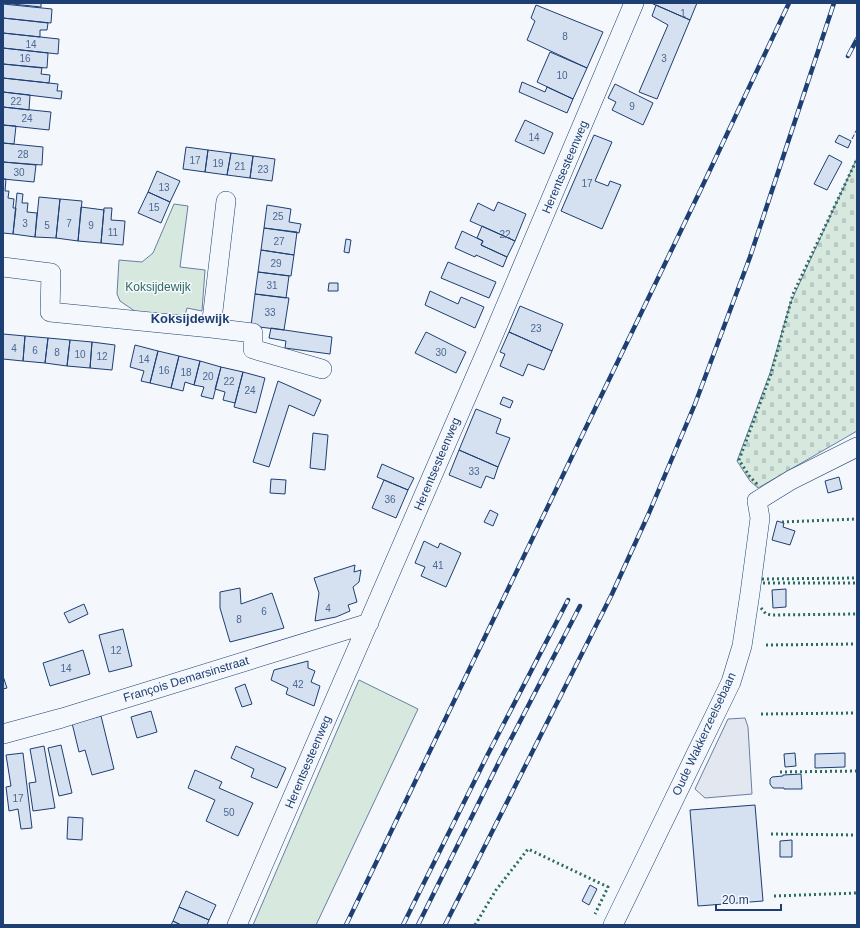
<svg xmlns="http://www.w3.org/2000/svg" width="860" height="928" font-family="Helvetica,sans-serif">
<defs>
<pattern id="cemetery-stones" width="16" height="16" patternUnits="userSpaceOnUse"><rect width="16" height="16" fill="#d7e8df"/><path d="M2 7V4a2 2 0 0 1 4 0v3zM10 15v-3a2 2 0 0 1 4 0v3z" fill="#b8c8c3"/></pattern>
</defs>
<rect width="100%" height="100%" fill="#f4f7fb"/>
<path fill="#d7e8df" stroke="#687fa3" d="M174,204l14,2 -8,61 25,3 -3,41 -15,-3 -3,11 -45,-5 -19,-13 -3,-7 2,-34 23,2 11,-9z
M359,680l59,29 -102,216h-63z"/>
<path fill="url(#cemetery-stones)" stroke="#687fa3" d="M857,158v273l-99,57 -8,-7 -13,-20 33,-88 20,-69z"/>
<path fill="#e3e8f0" stroke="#687fa3" d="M745,718l3,9 4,67 -47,4 -10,-9 33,-70z"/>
<path fill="#d5e0f0" stroke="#1d3f73" d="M3,3h38v4z
M651,3h46l-7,17z
M3,4l49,5 -1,14 -48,-5z
M536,5l67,27 -16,36 -60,-28 8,-19 -4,-3z
M656,5l34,15 -33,79 -18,-7 29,-67 -16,-9z
M3,18l45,5 -1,7h-7v7l-37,-4z
M3,33l56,6 -1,15 -55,-6z
M3,48l45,5 -1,15 -44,-4z
M550,52l37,16 -14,31 -36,-17z
M3,64l39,4 -1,6 9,1 -1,8 -46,-5z
M3,78l55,6 -1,7h5l-1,8 -58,-7z
M522,82l23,10 2,-5 26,12 -6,14 -48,-21z
M615,84l38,19 -10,22 -31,-15 4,-8 -8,-4z
M3,92l27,3 -1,15 -26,-3z
M3,107l48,5 -2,18 -46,-5z
M525,120l28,13 -9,21 -29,-13z
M3,125l13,1 -2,18 -11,-1z
M594,135l18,7 -17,39 13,5 2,-5 11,4 -19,44 -41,-18z
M839,135l12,6 -3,7 -13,-6z
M3,143l40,4 -1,18 -39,-3z
M186,147l22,3 -3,22 -22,-3z
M208,150l23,3 -4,22 -22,-3z
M231,153l22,3 -3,22 -23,-3z
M829,155l13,7 -15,28 -13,-6z
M253,156l22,3 -3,22 -22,-3z
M3,162l33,3 -2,17 -31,-3z
M157,171l23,10 -10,21 -22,-10z
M3,179h3l-1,12h4l-1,7 6,1 -1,9h3l-3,26 -10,-1z
M148,192l22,10 -9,21 -23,-10z
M17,193l6,1 -1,9h6l-1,9 10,1 -2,24 -22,-3z
M39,197l21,2 -4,39 -21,-1z
M60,199l22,2 -4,40 -22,-3z
M498,202l28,12 -11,27 -45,-20 8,-18 16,8z
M267,205l24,4 -2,13 12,2 -2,9 -35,-5z
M81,207l23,3 -3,33 -23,-2z
M104,208h8l-1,12 14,1 -2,24 -22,-2z
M482,226l33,15 -8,16 -26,-12 2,-4 -6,-3z
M264,228l33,4 -3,23 -33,-5z
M462,231l21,10 -2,4 26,12 -4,10 -27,-12 -1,2 -20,-9z
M346,239l5,1 -2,13 -5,-1z
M261,250l33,5 -3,21 -33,-4z
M448,262l48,20 -7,16 -48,-20z
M258,272l31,4 -3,22 -31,-4z
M329,283h9v8h-10z
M430,291l28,13 3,-7 23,10 -9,21 -50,-23z
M255,294l34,4 -5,32 -33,-4z
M520,306l43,18 -11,27 -43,-19z
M271,328l61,9 -2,17 -45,-6 1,-7 -17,-3z
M426,332l40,20 -10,21 -41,-20z
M509,332l43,19 -8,19 -16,-6 -5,12 -23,-10 5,-12 -5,-2z
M3,334l22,2 -2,25 -20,-2z
M25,336l23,2 -3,25 -22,-2z
M48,338l22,2 -3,26 -22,-3z
M70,340l22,2 -2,26 -23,-2z
M92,342l23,3 -3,25 -22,-2z
M135,345l23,6 -8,32 -9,-2 3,-10 -14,-4z
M158,351l21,5 -8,32 -21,-5z
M179,356l21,5 -6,24 -9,-3 -2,9 -12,-3z
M200,361l21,6 -8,32 -12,-3 3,-9 -10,-2z
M221,367l22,5 -8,31 -12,-3 2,-8 -10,-3z
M243,372l22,6 -9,35 -22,-6z
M278,381l43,19 -7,16 -25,-11 -20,62 -16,-5z
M503,397l10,4 -3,7 -10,-4z
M476,409l25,10 -5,14 14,5 -12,29 -39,-17z
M313,433l15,2 -3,35 -15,-2z
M459,450l39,17 -4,12 -8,-3 -5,12 -32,-13z
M382,464l32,14 -6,12 -31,-13z
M839,477l3,12 -14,4 -3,-12z
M271,479l15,1 -1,14 -15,-1z
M384,480l24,10 -12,28 -24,-10z
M490,510l8,4 -5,12 -9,-4z
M777,521l7,2 -1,4 12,4 -5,14 -18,-5z
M424,541l14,7 2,-5 21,10 -15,34 -25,-11 4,-9 -10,-4z
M355,565l-1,7 7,-2 -2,12 -6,5 4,15 -9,3 2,6 -14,6 -21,4 4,-28 -5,-15z
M240,588l1,16 31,-11 12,35 -54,14 -10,-34v-16z
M786,589v18l-13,1 -1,-18z
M84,604l4,10 -19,9 -5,-10z
M123,629l9,37 -23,6 -10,-37z
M83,650l7,24 -40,12 -7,-23z
M308,661v7l7,3 -4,11 9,4 -6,20 -28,-12 2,-6 -17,-8 3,-10z
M3,676l4,12 -4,1z
M245,684l7,20 -10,3 -7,-19z
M151,711l6,21 -20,6 -6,-21z
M101,716l13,53 -22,6 -7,-25 -6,2 -7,-29z
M61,745l11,48 -13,3 -11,-48z
M44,746l11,62 -22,3 -4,-28 7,-1 -6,-33z
M236,746l50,22 -9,20 -26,-11 3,-8 -23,-11z
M23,753l9,75 -11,1 -3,-20 -9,2 -3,-24 5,-1 -5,-31z
M795,753l1,13 -11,1 -1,-13z
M845,753v14l-30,1v-14z
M195,770l27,12 -3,6 34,15 -15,33 -32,-15 9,-21 -27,-12z
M801,774l1,15h-18v-1h-11l-3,-4v-5l2,-2 11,-1v-1z
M755,805l8,96 -65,5 -8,-96z
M68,817l15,1 -1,22 -15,-1z
M792,840v17h-12v-16z
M590,885l7,4 -8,16 -7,-4z
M186,891l30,14 -7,15 -30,-13z
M179,907l30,13 -2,5h-26l-8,-4z
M173,921l8,4h-10z"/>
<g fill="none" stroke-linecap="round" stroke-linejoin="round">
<defs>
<path id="minor" d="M226,201l-15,127 42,5v16l69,20
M3,267l48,6 -1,39 161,16
M3,734l59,-16 307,-95
M237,925l253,-582 144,-340
M613,925l118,-243 11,-36 8,-53 10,-75 -3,-17 34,-21 66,-33"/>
</defs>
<use href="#minor" stroke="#1d3f73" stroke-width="20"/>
<use href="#minor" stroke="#f4f7fb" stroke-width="19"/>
<defs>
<path id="rail" d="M848,56l9,-17
M346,925l355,-736 88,-186
M403,925l85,-171 80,-154
M418,925l82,-165 80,-154
M445,925l167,-331 37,-81 46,-109 55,-147 84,-254"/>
</defs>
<use href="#rail" stroke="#1d3f73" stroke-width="4.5"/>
<use href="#rail" stroke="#f4f7fb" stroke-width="3" stroke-dasharray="9" stroke-linecap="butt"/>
<path stroke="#2c6c60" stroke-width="3" stroke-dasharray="2 3" stroke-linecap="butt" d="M757,484l-7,-7 -11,-17 32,-86 22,-80 64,-135
M782,522l75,-3
M762,579l95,-1
M763,583h94
M761,608l5,6 6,1 85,-1
M766,645l91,-1
M761,714l96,-1
M780,772l77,-1
M771,834l86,1
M774,896l83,-3
M475,925l21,-35 32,-41 80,38 -13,27"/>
<path stroke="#1d3f73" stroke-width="1" stroke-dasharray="5 2" stroke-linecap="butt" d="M852,139l5,-10"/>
</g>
<g text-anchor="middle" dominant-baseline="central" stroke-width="3" stroke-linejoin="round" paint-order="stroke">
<g font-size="10" fill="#4b6792">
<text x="683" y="13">1</text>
<text x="565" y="36">8</text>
<text x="31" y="44">14</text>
<text x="25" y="58">16</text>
<text x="664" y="58">3</text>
<text x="562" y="75">10</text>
<text x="16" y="101">22</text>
<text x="632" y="106">9</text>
<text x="27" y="118">24</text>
<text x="534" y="137">14</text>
<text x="23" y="154">28</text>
<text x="195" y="160">17</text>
<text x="218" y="163">19</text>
<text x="240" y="166">21</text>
<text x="263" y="169">23</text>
<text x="19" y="172">30</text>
<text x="587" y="183">17</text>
<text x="164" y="187">13</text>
<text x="154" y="207">15</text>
<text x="278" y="216">25</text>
<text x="25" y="223">3</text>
<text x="69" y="223">7</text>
<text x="47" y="225">5</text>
<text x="91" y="225">9</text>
<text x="113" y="232">11</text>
<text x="505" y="234">22</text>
<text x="279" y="241">27</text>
<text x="276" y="263">29</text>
<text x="272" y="285">31</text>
<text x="270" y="312">33</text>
<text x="536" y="328">23</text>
<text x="14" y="348">4</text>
<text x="35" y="350">6</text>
<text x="57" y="352">8</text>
<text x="441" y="352">30</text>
<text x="80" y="354">10</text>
<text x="102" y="356">12</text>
<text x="144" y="359">14</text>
<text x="164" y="370">16</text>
<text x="186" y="372">18</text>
<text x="208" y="376">20</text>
<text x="229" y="381">22</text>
<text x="250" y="390">24</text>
<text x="474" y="471">33</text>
<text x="390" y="499">36</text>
<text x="438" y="565">41</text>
<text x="328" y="608">4</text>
<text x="264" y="611">6</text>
<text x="239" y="619">8</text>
<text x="116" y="650">12</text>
<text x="66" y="668">14</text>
<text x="298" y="684">42</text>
<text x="18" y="798">17</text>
<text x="229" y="812">50</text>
</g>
<g font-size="12" fill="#1d3f73" stroke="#f4f7fb">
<text transform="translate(565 167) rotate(-67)">Herentsesteenweg</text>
<text transform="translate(437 464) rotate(-67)">Herentsesteenweg</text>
<text transform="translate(186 679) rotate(-17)">François Demarsinstraat</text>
<text transform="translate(704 734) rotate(-65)">Oude Wakkerzeelsebaan</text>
<text transform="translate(308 762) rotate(-67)">Herentsesteenweg</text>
</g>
<g font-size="12" fill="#2c6c60" stroke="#f4f7fb">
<text x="158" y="287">Koksijdewijk</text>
</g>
<g font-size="13" font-weight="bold" fill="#1d3f73" stroke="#f4f7fb">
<text x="190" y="318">Koksijdewijk</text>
</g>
</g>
<rect width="860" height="928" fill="none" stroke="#1d3f73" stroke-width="8"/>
<path d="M716 904v6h65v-6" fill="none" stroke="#1d3f73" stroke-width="2"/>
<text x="722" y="904" font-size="12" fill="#1d3f73" stroke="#f4f7fb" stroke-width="3" paint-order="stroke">20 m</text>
</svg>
